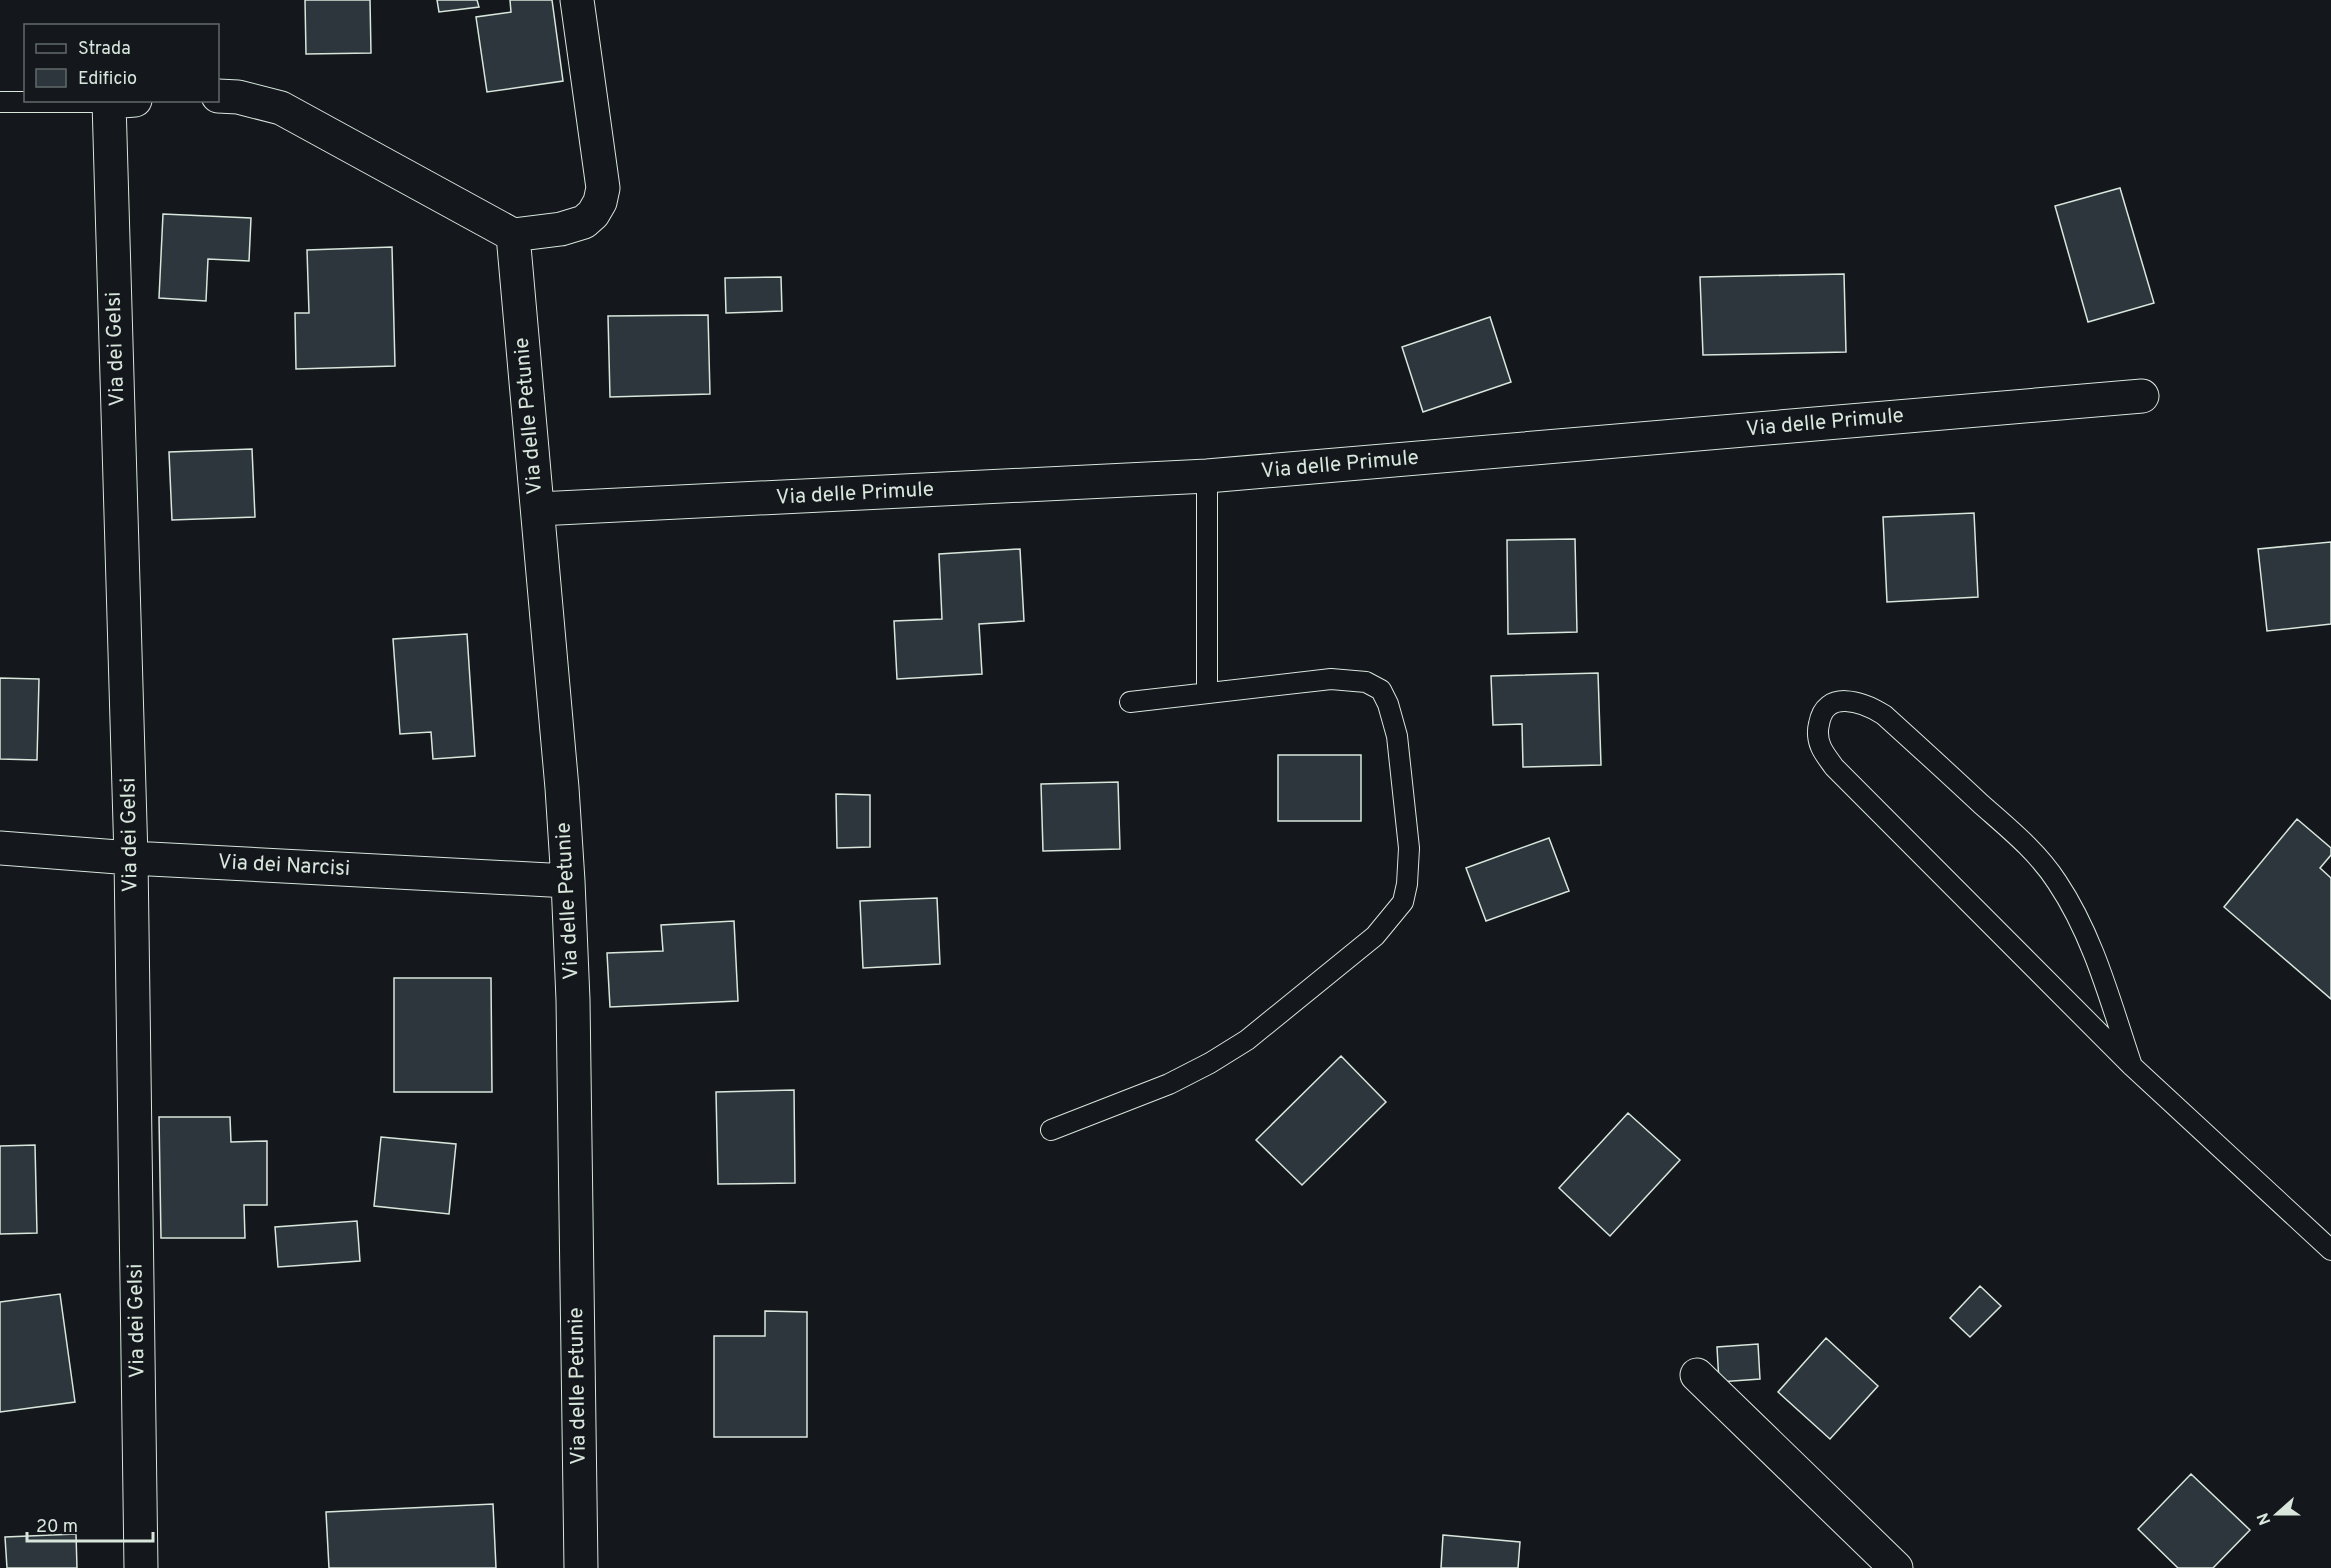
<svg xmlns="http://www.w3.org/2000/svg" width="2331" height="1568" font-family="Overpass,sans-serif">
<rect width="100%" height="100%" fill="#14181c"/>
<path fill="#2c363c" stroke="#d8e6dc" stroke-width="1.5" d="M305,0h65l1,53 -65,1z
M437,0h40l2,7 -40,5z
M510,0h42l11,81 -76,11 -11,-75 35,-5z
M2120,188l34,115 -66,19 -33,-116z
M163,214l88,4 -2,43 -41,-2 -2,42 -47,-3z
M392,247l3,119 -99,3 -1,-56h14l-2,-63z
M1844,274l2,78 -143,3 -3,-78z
M781,277l1,34 -56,2 -1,-35z
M708,315l2,79 -100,3 -2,-81z
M1490,317l21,65 -88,30 -21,-65z
M252,449l3,68 -83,3 -3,-68z
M1974,513l4,84 -91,5 -4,-85z
M1575,539l2,93 -69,2 -1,-94z
M2331,542v82l-64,7 -9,-82z
M1020,549l4,72 -45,3 3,50 -85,5 -3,-58 48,-2 -3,-65z
M467,634l8,122 -42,3 -2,-27 -31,2 -7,-95z
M1598,673l3,92 -78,2 -1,-43 -29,1 -2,-49z
M0,678l39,1 -2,81 -37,-1z
M1278,755h83v66h-83z
M1118,782l2,67 -77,2 -2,-67z
M836,794l34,1v52l-33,1z
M2297,819l34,29v7l-11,13 11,10v121l-107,-92z
M1549,838l20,53 -83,30 -20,-53z
M937,898l3,66 -77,4 -3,-67z
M734,921l4,80 -128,6 -3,-54 56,-2 -2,-26z
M394,978h97l1,114h-98z
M1341,1056l45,46 -84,83 -46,-45z
M794,1090l1,93 -77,1 -2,-92z
M1628,1113l52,47 -70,76 -51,-48z
M159,1117h71l1,25 36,-1v64h-23l1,33h-84z
M381,1137l75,7 -7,70 -75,-8z
M35,1145l2,88 -37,1v-88z
M357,1221l3,40 -82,6 -3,-40z
M1980,1286l21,20 -31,31 -20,-19z
M60,1294l15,108 -75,10v-110z
M765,1311l42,1v125h-93v-101h51z
M1826,1338l52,48 -48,53 -52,-47z
M1758,1344l2,35 -41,3 -2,-35z
M2191,1474l59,56 -37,38h-35l-40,-39z
M493,1504l3,64h-167l-3,-56z
M76,1534l1,34h-70l-2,-31z
M1443,1535l77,7 -2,26h-77z"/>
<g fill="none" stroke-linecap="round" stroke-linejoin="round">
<defs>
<path id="lane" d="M0,102h109
M1207,476v217
M2132,1066c-21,-62 -38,-129 -75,-184 -20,-31 -49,-54 -76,-78 -32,-30 -65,-60 -97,-89 -22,-14 -59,-26 -65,9 -2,8 -1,16 2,23 3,7 9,14 13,20l298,299 199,184
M1051,1130l118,-46 41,-21 37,-23 128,-104 28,-34 4,-18 2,-36 -12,-112 -9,-32 -7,-14 -15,-8 -35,-3 -201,23"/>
<path id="street" d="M218,96l20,1 43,11 232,127 48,-6 23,-7 9,-8 7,-12 3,-14 -26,-188
M135,100l-26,2 22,756 10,710
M513,235l49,553 6,93 5,119 8,568
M538,509l669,-33 935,-80
M0,848l131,10 437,23
M1697,1375l199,193"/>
</defs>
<use href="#lane" stroke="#d8e6dc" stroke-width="22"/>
<use href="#street" stroke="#d8e6dc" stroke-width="35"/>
<use href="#lane" stroke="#14181c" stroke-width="20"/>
<use href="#street" stroke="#14181c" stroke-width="33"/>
</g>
<g text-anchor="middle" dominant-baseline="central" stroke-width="4.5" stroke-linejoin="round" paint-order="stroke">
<g font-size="21" fill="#d8e6dc" stroke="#14181c">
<text transform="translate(116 349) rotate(-92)">Via dei Gelsi</text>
<text transform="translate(529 416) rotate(-95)">Via delle Petunie</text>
<text transform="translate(1825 423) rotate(-5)">Via delle Primule</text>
<text transform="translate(1340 465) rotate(-5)">Via delle Primule</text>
<text transform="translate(855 494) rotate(-3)">Via delle Primule</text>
<text transform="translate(130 835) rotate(-91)">Via dei Gelsi</text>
<text transform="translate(284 866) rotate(3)">Via dei Narcisi</text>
<text transform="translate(568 901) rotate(-93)">Via delle Petunie</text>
<text transform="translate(137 1321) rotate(-91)">Via dei Gelsi</text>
<text transform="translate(578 1386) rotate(-91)">Via delle Petunie</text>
</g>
</g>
<rect x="24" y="24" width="195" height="78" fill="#14181c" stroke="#626a69" stroke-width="1.5"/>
<rect x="36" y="44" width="30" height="9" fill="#14181c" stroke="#626a69" stroke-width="1.5"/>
<text x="78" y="54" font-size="18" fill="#d8e6dc">Strada</text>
<rect x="36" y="69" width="30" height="18" fill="#2c363c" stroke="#626a69" stroke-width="1.5"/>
<text x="78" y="84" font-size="18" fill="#d8e6dc">Edificio</text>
<g transform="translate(2277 1514) rotate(249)" stroke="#14181c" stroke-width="4.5" paint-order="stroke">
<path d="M0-4.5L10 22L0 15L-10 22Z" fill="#d8e6dc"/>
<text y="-9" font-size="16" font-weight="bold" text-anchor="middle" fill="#d8e6dc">N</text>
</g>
<path d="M27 1532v9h126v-9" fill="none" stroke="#d8e6dc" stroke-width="3"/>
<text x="36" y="1532" font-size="18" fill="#d8e6dc" stroke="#14181c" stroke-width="4.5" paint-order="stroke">20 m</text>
</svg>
